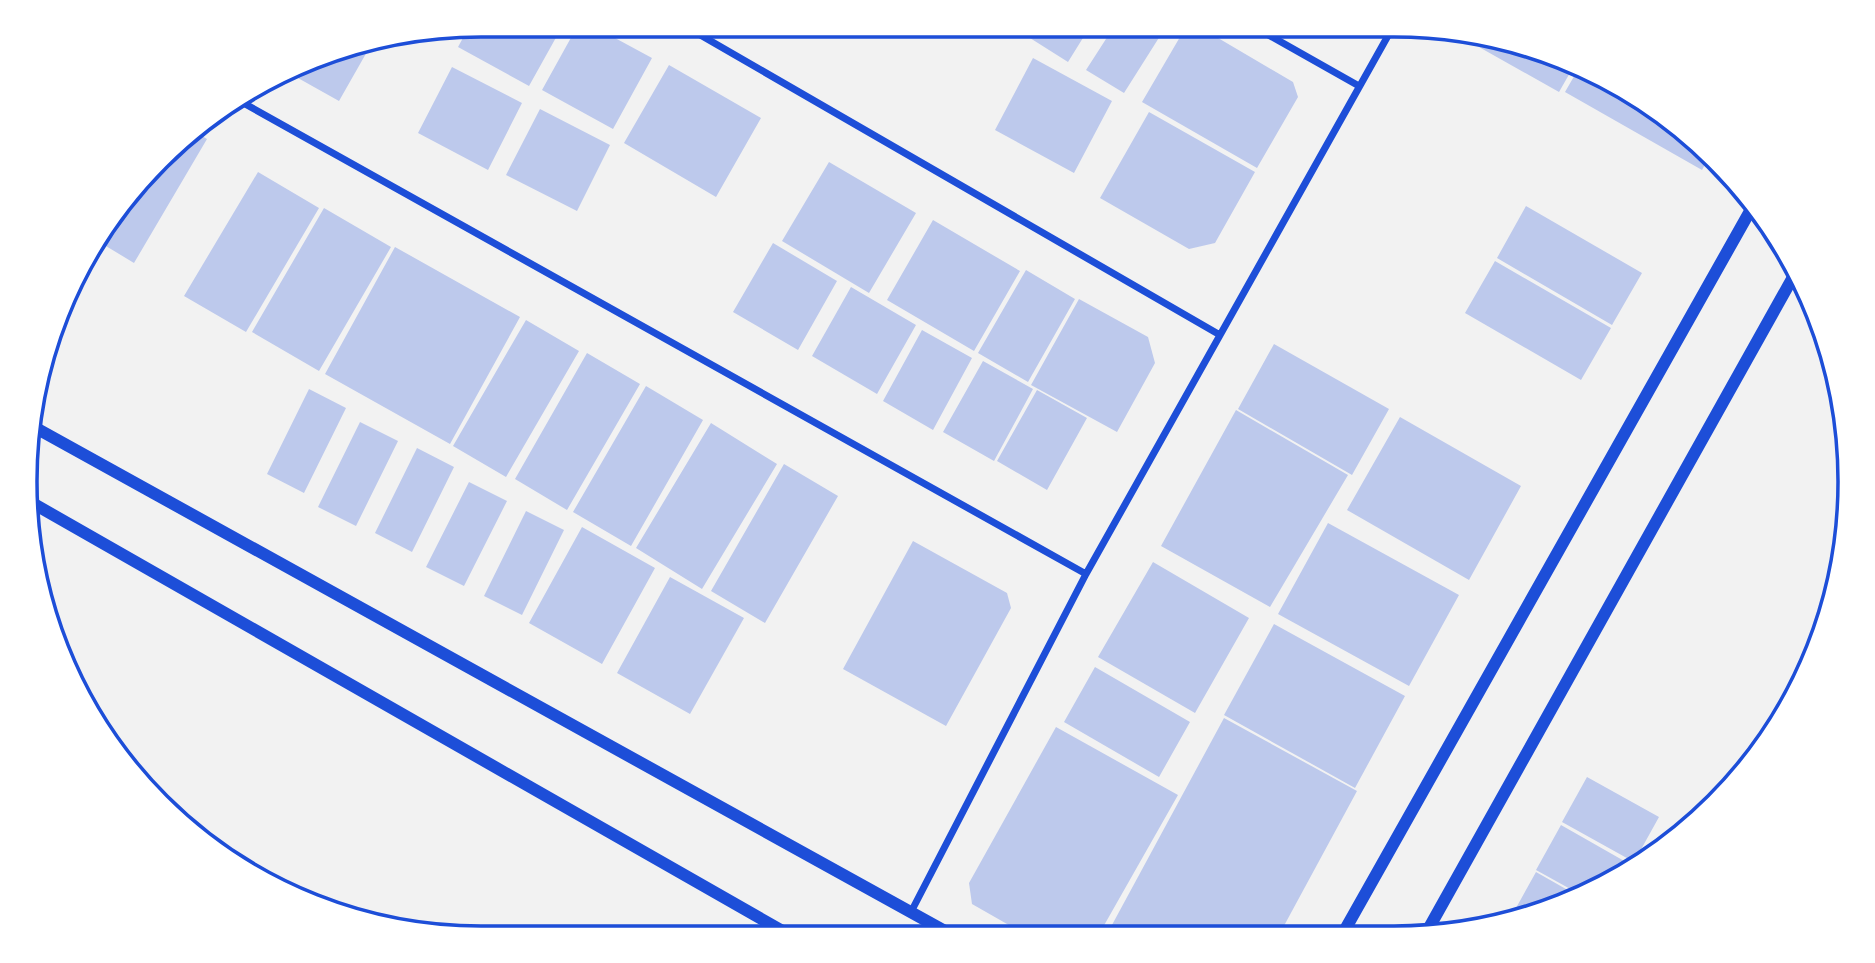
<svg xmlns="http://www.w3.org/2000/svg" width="1875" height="963" font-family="Inter,sans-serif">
<rect width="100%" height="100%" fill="#f2f2f2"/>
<path fill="#bdc9ec" d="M482,25h81l-34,61 -71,-39 11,-20z
M578,25h13l61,33 -39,71 -71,-39z
M1038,25h53l-23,37 -38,-24z
M1115,25h52l-43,68 -38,-23z
M1187,25h9l97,57 5,15 -41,71 -115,-66z
M1447,29l64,11 64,24 -16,28z
M372,43l-33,58 -50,-28 45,-24z
M1033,58l79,43 -38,72 -79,-43z
M669,65l92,53 -45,79 -92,-54z
M1580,66l16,6 76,47 38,36 -8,15 -137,-78z
M452,67l70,36 -34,67 -70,-37z
M540,109l70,36 -33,66 -71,-36z
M1149,112l106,60 -40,71 -26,6 -89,-51z
M192,130l15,9 -73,124 -38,-23 5,-12z
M829,162l87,51 -47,80 -87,-52z
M258,172l61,36 -73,124 -62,-36z
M1526,206l116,67 -30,52 -115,-67z
M324,208l67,39 -72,124 -67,-39z
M933,220l87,51 -46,80 -87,-51z
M773,243l64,38 -39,69 -65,-38z
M395,247l125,70 -70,127 -125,-70z
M1495,261l116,67 -30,52 -116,-67z
M1026,270l49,29 -47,83 -50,-29z
M851,287l65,38 -39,69 -65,-38z
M1079,299l69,38 7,26 -38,69 -86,-47z
M526,320l53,31 -73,126 -53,-31z
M922,330l50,28 -39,72 -50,-29z
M1274,344l115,65 -37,66 -114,-66z
M587,353l53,31 -73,126 -52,-31z
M983,361l50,28 -39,72 -51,-29z
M646,386l57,34 -72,126 -58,-34z
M309,389l37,19 -42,85 -37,-19z
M1037,390l50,28 -40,72 -50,-29z
M1236,410l112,65 -78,132 -109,-61z
M1400,417l121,69 -52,94 -122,-70z
M360,422l38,19 -42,85 -38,-19z
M711,423l66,41 -75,125 -66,-41z
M417,448l37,19 -42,85 -37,-19z
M784,464l54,32 -73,127 -54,-32z
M469,482l38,19 -43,85 -38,-19z
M526,511l38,19 -42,85 -38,-19z
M1328,523l131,72 -50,91 -131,-72z
M582,527l73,41 -53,96 -73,-41z
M913,541l94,52 4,15 -65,118 -103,-57z
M1153,562l96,56 -54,95 -97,-56z
M670,577l74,41 -54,96 -73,-41z
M1274,624l131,72 -50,92 -131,-73z
M1095,667l95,55 -31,55 -95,-55z
M1224,718l133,73 -78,144 -173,1z
M1056,727l122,68 -80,141h-70l-56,-32 -3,-21z
M1587,777l72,40 -25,45 -72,-40z
M1561,825l72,41 -3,5 -47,25 -47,-26z
M1536,872l44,25 -12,7 -54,14 -3,-1z"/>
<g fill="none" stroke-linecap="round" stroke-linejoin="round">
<path stroke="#1d4ed8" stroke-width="7" d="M683,25l537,310
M1251,25l108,61
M238,100l848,474
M911,912l175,-338 308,-549"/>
<path stroke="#1d4ed8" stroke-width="12" d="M34,427l920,509
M27,500l766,437
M1342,935l412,-731
M1425,935l372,-665"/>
</g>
<path d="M0 0H1875V963H0ZM481 37H1394A444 444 0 0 1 1838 481V482A444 444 0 0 1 1394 926H481A444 444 0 0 1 37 482V481A444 444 0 0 1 481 37Z" fill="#fff" fill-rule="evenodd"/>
<path fill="none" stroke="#1d4ed8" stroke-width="3.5" d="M481 37H1394A444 444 0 0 1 1838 481V482A444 444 0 0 1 1394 926H481A444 444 0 0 1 37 482V481A444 444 0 0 1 481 37Z"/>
</svg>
